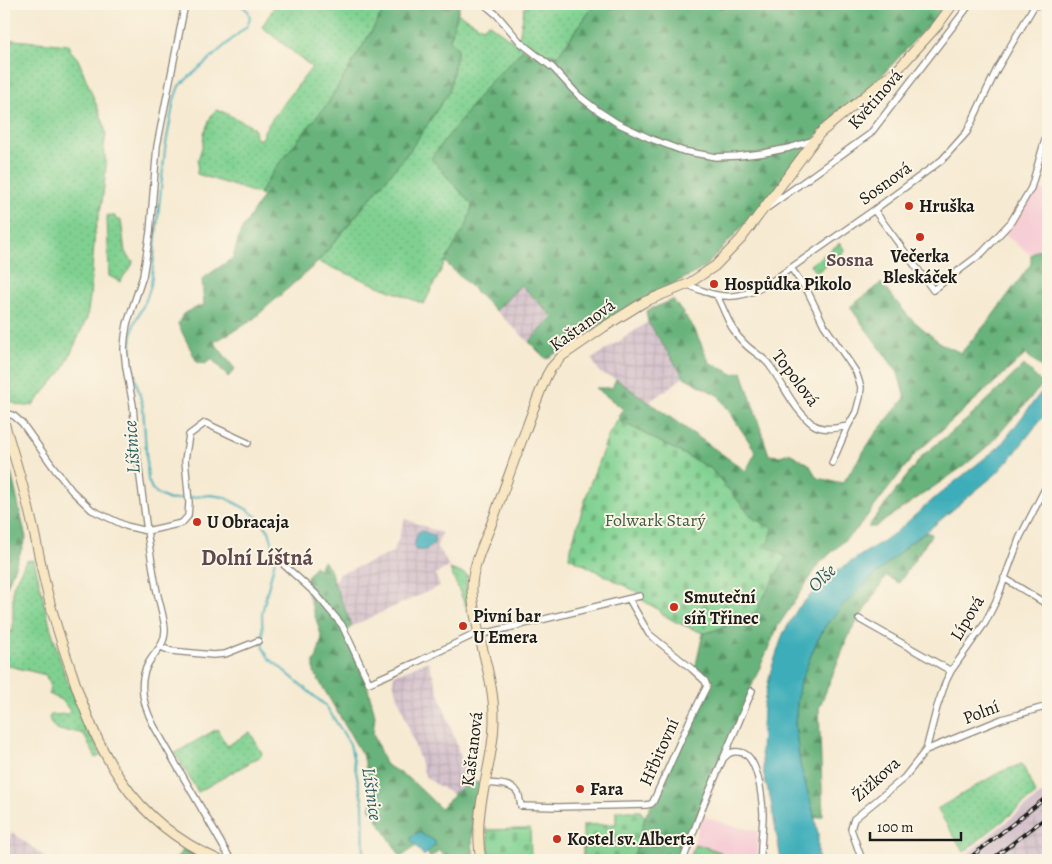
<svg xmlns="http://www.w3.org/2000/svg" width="1052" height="864" font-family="Alegreya,serif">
<defs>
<pattern id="industrial-grid" width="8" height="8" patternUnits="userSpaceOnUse" patternTransform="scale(1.25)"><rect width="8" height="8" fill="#d1bdc9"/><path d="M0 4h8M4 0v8" fill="none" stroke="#b3a2ac"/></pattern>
<pattern id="green-dots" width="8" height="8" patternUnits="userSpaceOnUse" patternTransform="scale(1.25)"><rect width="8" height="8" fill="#80d191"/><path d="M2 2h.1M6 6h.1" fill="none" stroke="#6eb37c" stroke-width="1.8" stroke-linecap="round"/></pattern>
<pattern id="forest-firs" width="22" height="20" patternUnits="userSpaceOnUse" patternTransform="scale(1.25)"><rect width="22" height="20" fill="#68b37b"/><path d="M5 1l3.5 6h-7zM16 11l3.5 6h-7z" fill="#559164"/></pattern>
<pattern id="cemetery-stones" width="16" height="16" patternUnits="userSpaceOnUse" patternTransform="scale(1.25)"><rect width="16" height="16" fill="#80d191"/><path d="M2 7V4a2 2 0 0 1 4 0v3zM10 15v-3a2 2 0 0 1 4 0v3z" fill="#6eb37c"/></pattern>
</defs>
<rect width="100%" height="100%" fill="#fcf5e5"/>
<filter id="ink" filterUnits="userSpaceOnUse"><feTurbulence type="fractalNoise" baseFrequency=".02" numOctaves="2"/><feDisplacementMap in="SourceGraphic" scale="10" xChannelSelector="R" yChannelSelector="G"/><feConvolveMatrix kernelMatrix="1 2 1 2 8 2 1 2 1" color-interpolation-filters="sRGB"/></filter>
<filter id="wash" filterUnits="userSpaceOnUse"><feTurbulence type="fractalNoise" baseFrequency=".0096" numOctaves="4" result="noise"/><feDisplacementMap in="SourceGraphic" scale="20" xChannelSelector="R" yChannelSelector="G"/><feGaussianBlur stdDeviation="1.12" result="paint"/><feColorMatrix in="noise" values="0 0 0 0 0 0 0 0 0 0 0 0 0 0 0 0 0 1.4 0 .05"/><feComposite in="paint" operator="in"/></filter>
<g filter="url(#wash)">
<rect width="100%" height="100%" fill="#f6ead2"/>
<path fill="#f6cfd6" d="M1036,187l12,5v56l-11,2 -6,5 -26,-20 17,-22z
M703,816l26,9 28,6 1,29h-71z"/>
<path fill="url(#industrial-grid)" d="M521,285l32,32 -24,25 -33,-31z
M648,322l36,55 -35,25 -33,-23 -16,-6 -8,-14z
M405,519l37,14 -6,15 5,3 8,16 -14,7 5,12 -88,40 -18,-43 5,-9 41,-16 14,-7z
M428,661l42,123 -18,10 -26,-16 -33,-96 1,-7z
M1048,809v51h-48l-4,-8z
M12,832l37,28h-45v-11z"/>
<path fill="#d1bdc9" d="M1048,789v20l-52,43 3,8h-40z"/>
<path fill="url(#green-dots)" stroke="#4e7656" d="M276,4h112l-60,99 -51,63 -18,28 -62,-20 1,-14 5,-16 1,-11 8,-19 4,-4 7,2 28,14 4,4v7l3,2h4l2,-4v-4l8,-12 40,-52 -50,-40z
M525,4h70l-37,51 -17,-1 -22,-16z
M457,13l26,15 5,-5 35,26 -11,12 -44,163 -23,38 -21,42 -106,-42 93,-113 39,-109z
M4,39l65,6 1,5 8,9 26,65 2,11 -2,11 2,19 -1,14 -3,23 -7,29 -5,66 -3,21 -24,52 -30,35c-7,2 -19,1 -24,-6 -3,-4 -4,-12 -5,-17z
M107,215l8,1 1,4h5l4,32 8,10c-1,7 -10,12 -12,20l-12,-6 -2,-60z
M840,243l5,8 -29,22 -6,-8z
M34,560l16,66 15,49 19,46 17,34 -5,3 -12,-23c-12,-8 -31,3 -35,-18l2,-2 17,-1 2,-3 -7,-10 -14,-7 1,-12 -3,-3 -1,-4 -41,-10 3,-34h5v-45l13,-25z
M450,569l17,6 -1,9 3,30z
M217,729l10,17 23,-14 12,21 -1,3 -63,36 -23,-39z
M1022,764l14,30 -72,58 -27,-43 63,-37z"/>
<path fill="url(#forest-firs)" stroke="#42684c" d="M388,4h72l-10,36 8,9 -9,43 -38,57 -93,113 -67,59 -37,21 21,27 -7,8 -16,-18 -7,5 -8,-2 -19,-38 5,-10 17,-8h4l-2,-27 31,-21 8,-27 22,-35 -4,-2 18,-28 51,-63z
M595,4h353l-244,264 -61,32 -97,59 -17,-17 24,-25 -32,-32 -25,26 -51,-49 22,-38 5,-19 -41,-47 59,-76 22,-21 11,-12 13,7 5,-2 17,1z
M1048,248v125l-22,-19 -111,100 -57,74 -38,35 -42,63 -29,66 -64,153 -5,15h-47l12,-43 66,-134 -18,-13 3,-5 7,-32h3l37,-13 30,-92 -19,-9 -44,-51 -92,-48 5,-11 -27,-21h16l4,-9 130,92 10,-19 -37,-56 -35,-19 -36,-55 -2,-11 27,-11 21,28 15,34 24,12 9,-2 27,83 11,1 9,-3 20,11 8,14 26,5 32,-49 30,-36 -7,-25 -48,-66 31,-24 28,34 31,26 21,10 29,-34 41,-55v-9l6,-5z
M1024,365l19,19 -53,60 -26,22 -89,61h-7l55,-72 47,-38z
M11,472l15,66 -22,56v-110z
M926,532l6,2 -33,49 -13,-7 -36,57 -31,75 4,108 -8,2 -15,-54 -5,-40 4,-39 17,-42 10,-18 19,-23 65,-59z
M323,561l7,8 4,14 18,43 -7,8 22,51 8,30 -2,18 12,31 26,16 29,28 14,-12 -2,-2 18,-10 11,-3v3l-6,23 -3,37 3,16h-29l-6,-9 -1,-1 -9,8 -3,-6 8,-7 -24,-5 5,6 -15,11 -31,-49 3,-8 -9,-42 -50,-86v-11l3,-5 5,-18 -13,-41 -4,-16 10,-15 3,3z
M184,849l23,11h-31l-1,-1z"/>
<path fill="url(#cemetery-stones)" stroke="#4e7656" d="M618,420l92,48 44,51 19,9 -6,18 19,11 -33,59 -47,17h-3l-27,-11 -16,-9 1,-2 -19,-11 -3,-7 -70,-36 1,-7 20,-66 19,-50z
M616,811h24l5,6 -12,43h-50v-35l33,-1z
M520,829h10l1,31h-41l-3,-30z"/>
<path fill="#80d191" stroke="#4e7656" d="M695,844l26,8 -3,8h-28z"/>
<path fill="#3eaeb9" stroke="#2d656a" d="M1048,383v27l-34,44 -17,19 -71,59 -16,11 -67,62 -17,20 -10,18 -17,42 -4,39 5,40 15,54 3,17v25h-37l-11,-64 -5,-14 -4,-30 2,-45 8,-37 12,-36 15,-26 31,-32 66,-43 42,-37 63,-50z
M421,531l13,4c3,12 -8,17 -18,15l-2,-3 4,-15z
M416,833h4l15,8v4l-11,11 -13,-16v-2z"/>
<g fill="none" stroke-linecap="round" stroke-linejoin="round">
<path stroke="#3eaeb9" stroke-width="2" d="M240,4l8,7 2,7 -3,8 -68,60 -5,14 -9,49 -14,136 -5,15 -12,24 -3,19 1,23 11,41 5,73 4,9 7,6 11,5 40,-5 14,2 24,13 10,8 11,13 7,25 -14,57 1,35 6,10 57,48 24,38 13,60 1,56"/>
</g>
</g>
<g filter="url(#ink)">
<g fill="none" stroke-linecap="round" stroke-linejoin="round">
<defs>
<path id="street" d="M484,4l13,11 24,28 32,25 26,28 18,14 20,13 32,15 34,13 33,6 22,-1 26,-3 25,-5 25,-8
M1031,4l4,2 7,-2
M1047,4h1
M767,208l103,-74 100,-130
M874,210l59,80 49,-37 29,-31 20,-34 17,-59
M688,284c5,4 12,6 18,8 23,8 41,4 62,-8l106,-74 68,-50 25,-28 30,-63 37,-63
M717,296c9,17 13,34 27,47 8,9 19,13 26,23 14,19 24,45 44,59 10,6 23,3 34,1l8,-14 4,-15 1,-10 -5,-15 -32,-47 -16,-33 -17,-24
M4,412l10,4 8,7 32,45 18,23 20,19 34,16 21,5 -11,-85 -3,-41 -7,-37 -2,-19 1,-12 2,-13 16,-48 7,-44 7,-86 28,-142
M832,463l16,-37
M284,565l32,29 26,31 27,58 48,-21 56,-27 10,-1 157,-38
M1004,578l44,27
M859,619l92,52
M161,647l10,4 42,4 12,-1 33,-13
M926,750l76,-31 46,-13
M725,757c4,-5 8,-6 14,-5 19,1 23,46 24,61 0,16 -3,32 -2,47
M485,783c10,1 27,0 33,10 2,4 2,9 3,13l36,1 89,-2 5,-1 2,-2 37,-82 17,-34 -2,-5 -13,-12 -43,-35 -20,-35
M231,860l-77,-134c-10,-19 -17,-42 -6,-62 7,-13 17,-18 17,-34 0,-9 -6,-29 -8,-38 -4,-21 -7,-41 -10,-61l35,-8 6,-7 1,-13 -4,-43 4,-25 16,-12 43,20
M683,860l20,-54 49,-115
M862,860l-11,-31 3,-10 50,-41 22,-28 11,-43 9,-26 5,-10 34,-48 12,-24 23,-62 28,-54"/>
<path id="secondary" d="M4,422c8,27 16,53 23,80 7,27 12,54 18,81 7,30 16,59 26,87 12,38 27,77 50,110 25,37 57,62 98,80
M481,860c-1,-6 -2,-12 -2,-19 -3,-40 15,-80 15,-120 1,-45 -20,-87 -22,-131 -1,-23 14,-51 22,-73 10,-28 20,-57 31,-85 7,-19 14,-39 22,-57l4,-7 11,-12 42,-29 40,-25 44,-18 27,-18 26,-27 79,-106 79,-65 38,-42 16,-22"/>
</defs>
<use href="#street" stroke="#898377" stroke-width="8"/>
<use href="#secondary" stroke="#898377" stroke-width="11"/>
<use href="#street" stroke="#fff" stroke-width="5.5"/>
<use href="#secondary" stroke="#f9e7c3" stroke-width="9"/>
<defs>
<path id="rail" d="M967,860l81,-64
M991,860l57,-44"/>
</defs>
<use href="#rail" stroke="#1c1c1c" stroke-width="4"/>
<use href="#rail" stroke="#fcf5e5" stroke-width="2" stroke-dasharray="5.5" stroke-linecap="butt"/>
</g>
</g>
<g fill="#c8321e" stroke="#fcf5e5" stroke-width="2">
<circle cx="909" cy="206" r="5"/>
<circle cx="920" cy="237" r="5"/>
<circle cx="714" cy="284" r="5"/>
<circle cx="197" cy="522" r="5"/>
<circle cx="674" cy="607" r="5"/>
<circle cx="463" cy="626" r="5"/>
<circle cx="580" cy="789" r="5"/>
<circle cx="557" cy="839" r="5"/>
</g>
<g text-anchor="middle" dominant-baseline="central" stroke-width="4" stroke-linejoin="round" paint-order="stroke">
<g font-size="18" fill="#1c1c1c" stroke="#fcf5e5">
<text transform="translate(875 99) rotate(-49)">Květinová</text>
<text transform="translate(885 183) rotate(-36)">Sosnová</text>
<text transform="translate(582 325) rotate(-36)">Kaštanová</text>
<text transform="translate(796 378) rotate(53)">Topolová</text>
<text transform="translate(967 618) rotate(-59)">Lípová</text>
<text transform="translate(981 712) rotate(-21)">Polní</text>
<text transform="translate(472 749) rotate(-83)">Kaštanová</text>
<text transform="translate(659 752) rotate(-66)">Hřbitovní</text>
<text transform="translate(876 779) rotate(-42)">Žižkova</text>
</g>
<g font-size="18" font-weight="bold" fill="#1c1c1c" stroke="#fcf5e5" text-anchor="start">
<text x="919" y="206">Hruška</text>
<text x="920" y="256" text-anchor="middle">Večerka<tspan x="920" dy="21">Bleskáček</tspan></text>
<text x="724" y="284">Hospůdka Pikolo</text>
<text x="207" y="522">U Obracaja</text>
<text x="684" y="597">Smuteční<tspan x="684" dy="21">síň Třinec</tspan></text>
<text x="473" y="616">Pivní bar<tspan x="473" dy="21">U Emera</tspan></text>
<text x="590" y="789">Fara</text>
<text x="567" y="839">Kostel sv. Alberta</text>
</g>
<g font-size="18" fill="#3f5b45" stroke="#fcf5e5">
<text x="655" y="520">Folwark Starý</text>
</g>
<g font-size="19" font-weight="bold" fill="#5c484e" stroke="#fcf5e5">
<text x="850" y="260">Sosna</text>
</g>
<g font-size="19" font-style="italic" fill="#2b5e63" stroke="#fcf5e5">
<text transform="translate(132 447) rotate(-94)">Líštnice</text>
<text transform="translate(822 578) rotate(-44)">Olše</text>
<text transform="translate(372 794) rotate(82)">Líštnice</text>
</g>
<g font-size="22" font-weight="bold" fill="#5c484e" stroke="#fcf5e5">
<text x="257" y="558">Dolní Líštná</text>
</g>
</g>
<rect width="1052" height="864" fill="none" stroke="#fcf5e5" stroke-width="20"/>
<path d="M870 832v8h91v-8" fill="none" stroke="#1c1c1c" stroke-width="2.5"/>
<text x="877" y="832" font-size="15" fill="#1c1c1c" stroke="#fcf5e5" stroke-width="4" paint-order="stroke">100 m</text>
</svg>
